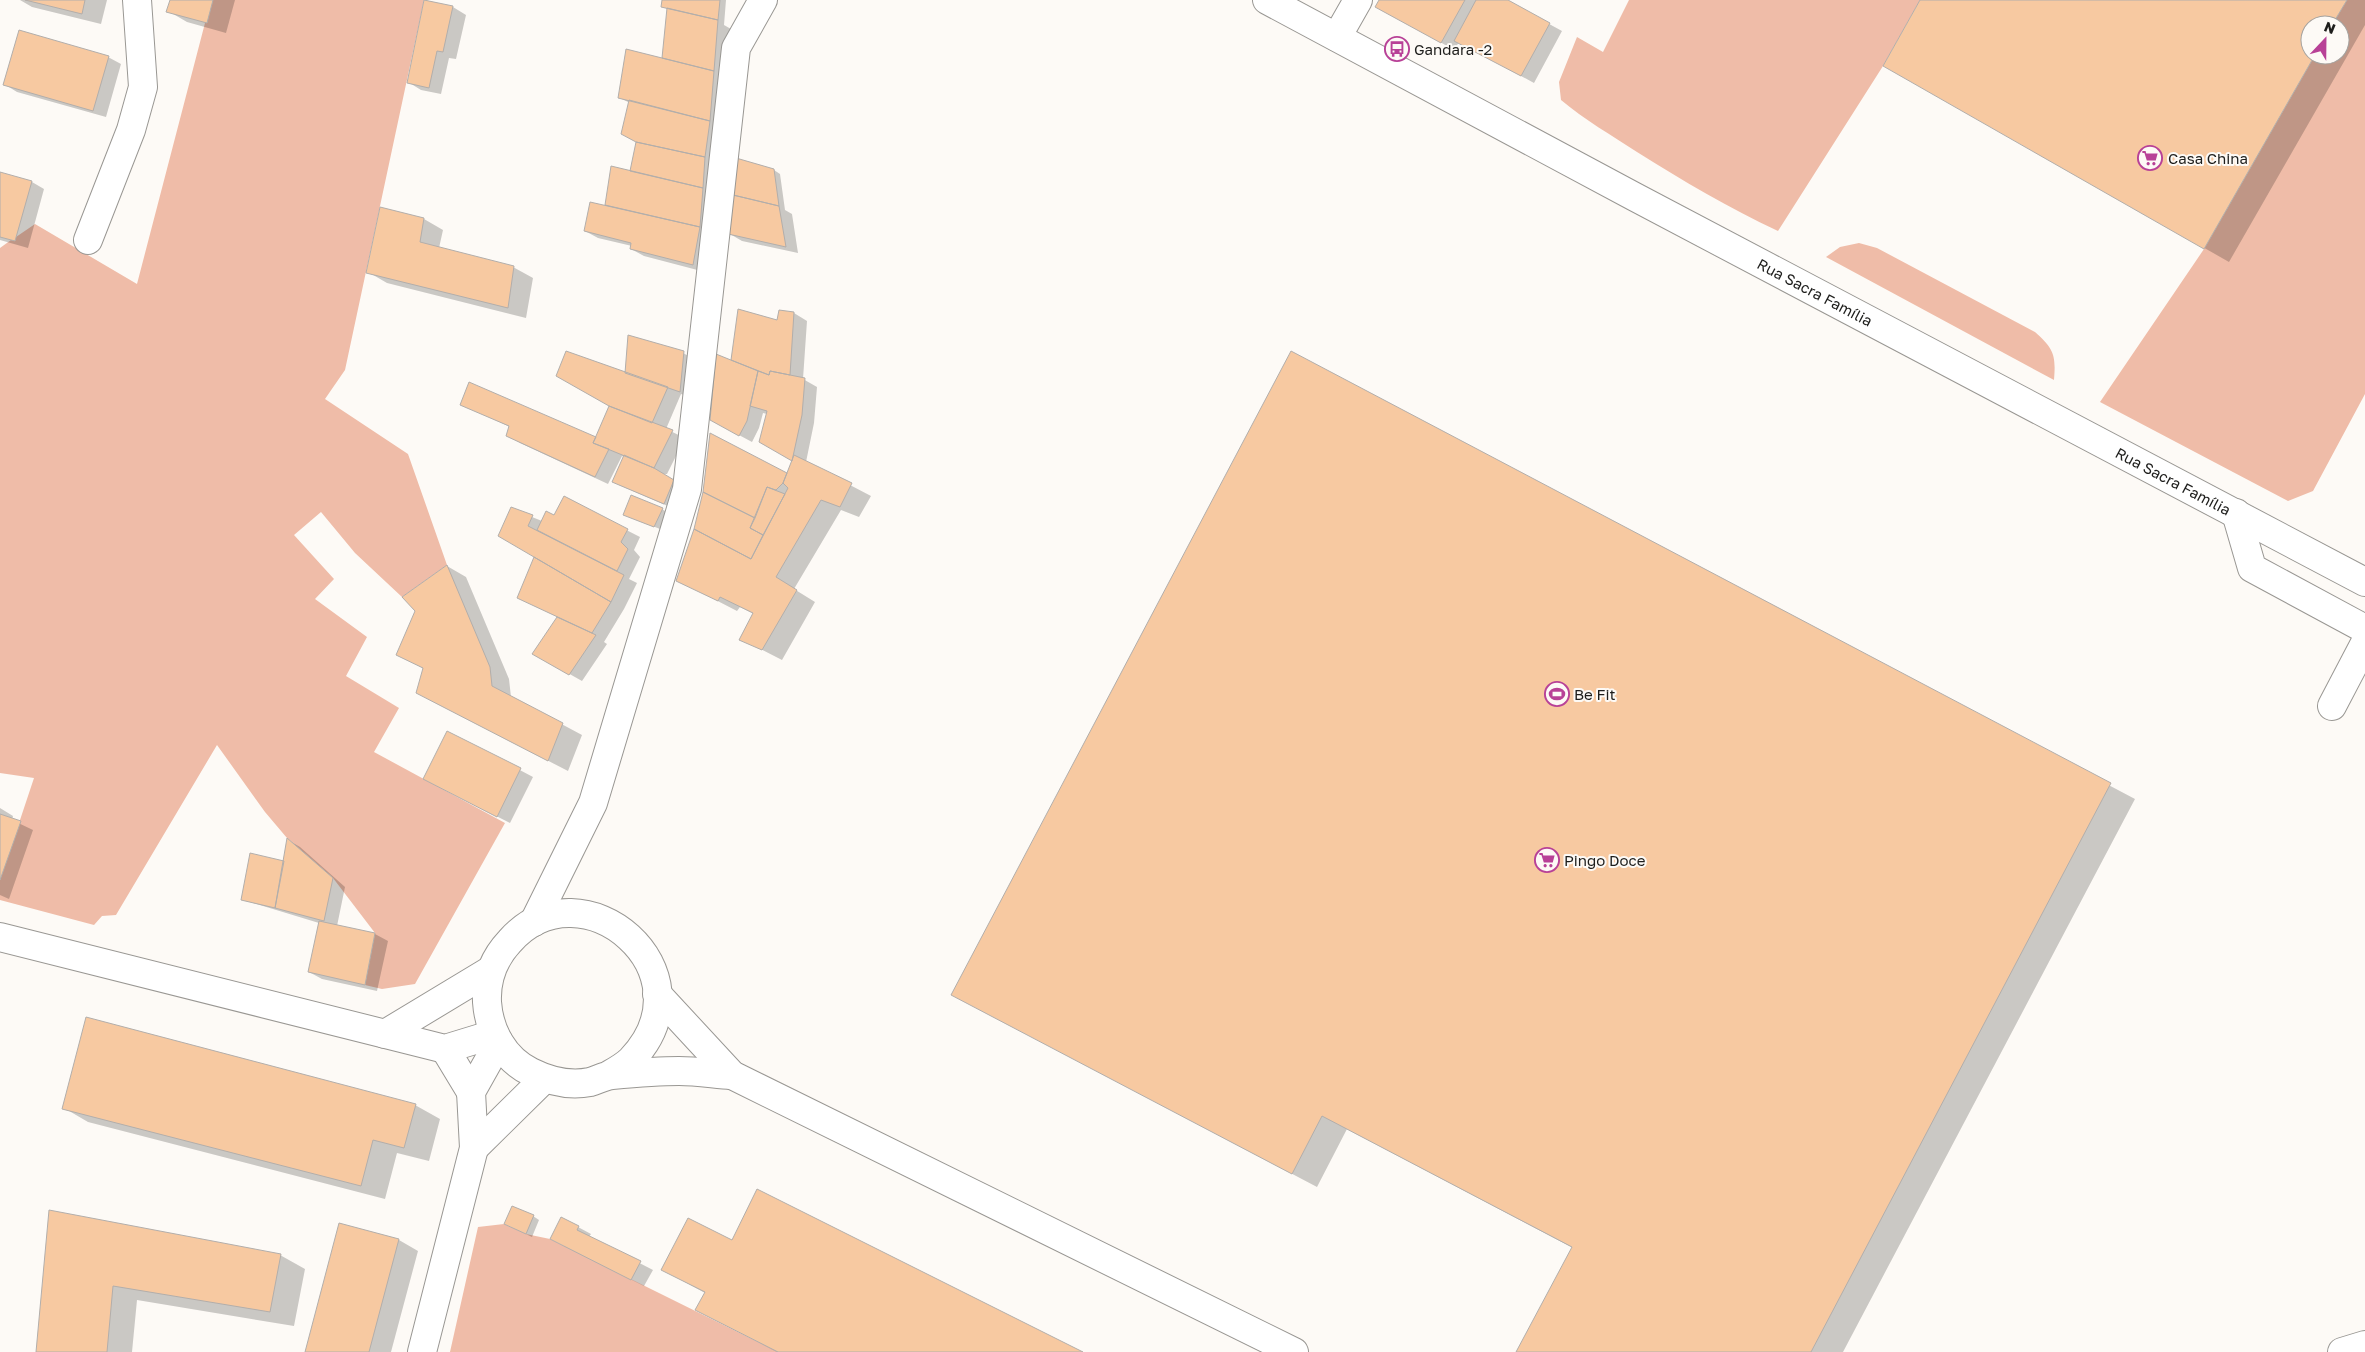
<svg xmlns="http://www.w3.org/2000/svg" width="2365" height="1352" font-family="'Golos Text',sans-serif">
<rect width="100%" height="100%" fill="#fdfaf6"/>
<path fill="#efbca8" d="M211,0h213l-79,370 -20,29 83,55 39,111 -45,32 -47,-44 -34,-41 -27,23 40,44 -19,20 52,38 -21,39 53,32 -25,44 131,71 -90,161 -33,5 -17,-4 10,-52 -42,-55 -46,-40 -22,-26 -48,-67 -101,170 -14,1 -8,9 -94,-25v-20l34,-102 -34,-5v-525l11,-8 4,1 1,-4 19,-13 102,60z
M1629,0h291l-37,66 -105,165c-49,-23 -95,-50 -141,-79 -26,-17 -52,-32 -76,-52l-2,-18 18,-45 26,15z
M2347,0h18v394l-52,97 -25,10 -188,-99 104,-153 111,-194h25v-30h-8z
M1859,243l18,5 158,84c19,17 21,23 19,48l-228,-123 14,-10z
M504,1224l22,10 24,5 228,113h-328l28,-125z"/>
<path fill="#0003" fill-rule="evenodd" d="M20,0h87l-6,24 -69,-17z
M171,0h64l-9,33 -39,-11 -19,-11z
M425,0l28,7 13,8 -10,44 -7,-1 -8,36 -20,-4 -13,-8z
M663,0h63l-2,25 7,4 -19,206 -7,37 -61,-16 -13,-7 1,-3 -34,-8 -13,-7 21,-24 6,-39 19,5 6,-31 -7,-39 -10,-5 43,-38 5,-51 -6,-3z
M1381,0h124l57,31 -28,52 -75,-41 -5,8 -77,-44z
M1921,0h444v25l-136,237 -344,-196zM2310,25h30v30h-30z
M108,57l13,7 -15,53 -89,-25 -13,-8z
M774,170l6,4 5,36 7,4 6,39 -56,-12 -12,-7z
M0,173l32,9 12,7 -16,59 -28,-8z
M424,219l19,11 -4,18 74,19 20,11 -7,40 -139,-35 -19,-11z
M739,311l39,11 16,-9 13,8 -4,58 14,8 -3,36 -8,39 65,34 -12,21 -18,-7 -47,79 21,13 -33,58 -41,-21 13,-25 -14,-7 -3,4 -60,-31 18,-50 12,-54 81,-1 5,-14 -33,-20 7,-27 -4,-1 -4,15 -7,14 -28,-15z
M683,353l13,7 -3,38 -12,-4 -15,35 19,9 -18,36h-6l18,10 -9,23 -51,-22 6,-28 -3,-1 -14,28 -88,-41 -12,-7 2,-9 -48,-23 134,35 30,-64z
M1292,353l843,446 -292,553h-325l55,-104 -226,-119 -30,58 -340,-179z
M564,498l76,39 -6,13 6,7 -11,22 8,4 -13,26 -20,33 3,2 -25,37 -48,-27 24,-37 -39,-20 17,-40 -24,-48 30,12 12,-4z
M662,509l6,4 -8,16 -35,-14z
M447,566l19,11 43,102 2,18 71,38 -14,36 -132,-68 -12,-34 -27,-15z
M448,732l85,45 -23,46 -73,-37z
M0,808l13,8 -1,4 21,10 -24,69 -9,-4z
M288,840l12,7 45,40 -8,39 38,8 13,7 -11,50 -55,-12 -13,-7 10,-49 -76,-23 41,-38z
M415,1105l25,14 -11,42 -32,-8 -12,46 -297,-77 -24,-14z
M50,1211l230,44 25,14 -11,57 -157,-26 -5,52h-95z
M533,1216l6,4 -7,17 -21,-10z
M340,1225l59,15 19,11 -27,101h-85z
M578,1227l13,7 -2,3 64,33 -9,16 -80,-40z
M732,1241l348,111h-303l-80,-42 8,-17 -42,-23z"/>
<path fill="#f7c9a1" stroke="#b2aeab" d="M25,0h60l-3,14z
M170,0h43l-6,23 -41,-11z
M424,0l29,6 -10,46 -6,-1 -8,37 -22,-5z
M662,0h58l-2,20 -57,-13z
M1379,0h86l-24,43 -66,-36z
M1476,0h32l42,23 -29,53 -67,-35z
M1920,0h427l-15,25h-22v30h5l-111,194 -321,-183z
M667,8l51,12 -4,51 -52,-13z
M19,30l90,26 -16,55 -90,-26z
M626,49l88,22 -4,50 -92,-23z
M629,100l81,21 -5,36 -69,-15 -15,-8z
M636,142l69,15 -2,31 -73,-17z
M736,158l38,11 5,37 -46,-11z
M611,166l92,22 -3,39 -95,-22z
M0,172l32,9 -17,60 -15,-4z
M733,195l46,11 7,41 -58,-13z
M590,202l110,25 -7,38 -63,-16 1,-6 -47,-12z
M380,207l44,11 -4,24 94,24 -6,42 -142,-35z
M738,309l39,11 2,-10 15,2 -4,63 -20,-4 -1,4 -38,-15z
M628,335l56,16 -4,41 -55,-19z
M566,351l102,36 -16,36 -43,-17 -53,-30z
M1291,351l820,432 -300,569h-295l56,-105 -250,-131 -30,58 -341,-179z
M716,354l42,17 -11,50 -8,15 -29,-16z
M758,371l11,4 1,-4 35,7 -3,37 -10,46 -33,-19 8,-31 -17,-5z
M469,382l127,55 -3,6 16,6 -14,28 -89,-41 3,-10 -49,-21z
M609,406l64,24 -19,38 -61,-25z
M710,433l77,40 -4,10 -7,7 -9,-3 -12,31 -52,-26z
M624,455l30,13 20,12 -10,24 -52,-22z
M794,455l58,28 -12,24 -19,-7 -45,77 21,13 -35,60 -23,-10 14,-27 -33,-16 -2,4 -42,-20 18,-52 57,30 37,-71 -5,-5z
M767,487l18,7 -22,41 -13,-7z
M703,492l52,26 -5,10 13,7 -12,24 -57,-30z
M631,495l32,13 -9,19 -31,-12z
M564,496l64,33 -7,13 7,7 -11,22 -80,-41 9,-19 8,4z
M511,507l22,8 -5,11 96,49 -13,27 -113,-66z
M534,557l77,45 -19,31 -75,-35z
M447,565l43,102 2,19 71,37 -15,38 -132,-68 7,-25 -27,-13 19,-44 -13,-14z
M557,617l39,18 -27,40 -37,-21z
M447,731l74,37 -24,49 -74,-38z
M0,814l21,7 -21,59z
M287,838l46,40 -9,43 -49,-13z
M250,853l34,8 -9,47 -34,-8z
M319,921l56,12 -10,52 -57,-13z
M86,1017l330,87 -12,44 -31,-8 -12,46 -299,-77z
M757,1189l326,163h-305l-83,-42 10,-18 -44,-22 27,-52 44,22z
M512,1206l22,9 -8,19 -22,-10z
M49,1210l232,44 -11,58 -157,-26 -6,66h-71z
M561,1217l18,9 -2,4 64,31 -10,19 -81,-41z
M339,1223l60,16 -30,113h-64z"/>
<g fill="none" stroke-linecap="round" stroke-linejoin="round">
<defs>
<g id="minor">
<path id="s1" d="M1267,0l368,197 730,385"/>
<path d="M1337,37l21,-37"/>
<path d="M88,240l43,-110 12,-43 -6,-87"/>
<path d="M2236,513l16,55 113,61"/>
<path d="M2332,706l33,-63"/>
<path d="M534,922l59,-119 94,-314 49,-441 27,-48"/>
<path d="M0,937l445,112 49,-15"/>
<path d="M657,994l75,81 562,277"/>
<path d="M385,1034l106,-64"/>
<path d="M445,1049l26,43"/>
<path d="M609,1075c7,-4 16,-9 22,-15 84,-88 -49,-200 -121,-119 -16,17 -24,38 -23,61 2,29 17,57 44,70 18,9 39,14 59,10 7,-2 14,-6 22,-7 22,-2 45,-4 67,-4 18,0 36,3 53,4"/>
<path d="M474,1148l70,-69"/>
<path d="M422,1352l52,-204 -3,-56 28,-50"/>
</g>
<path id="major" d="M2342,1352l23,-7"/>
</defs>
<use href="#minor" stroke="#999793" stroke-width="30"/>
<use href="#major" stroke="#999793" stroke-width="30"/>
<use href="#minor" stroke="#fff" stroke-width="28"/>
<use href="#major" stroke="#fff" stroke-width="28"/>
</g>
<defs>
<symbol id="bus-ring" viewBox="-11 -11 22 22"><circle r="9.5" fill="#fdfaf6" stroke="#b84197" stroke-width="1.5"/><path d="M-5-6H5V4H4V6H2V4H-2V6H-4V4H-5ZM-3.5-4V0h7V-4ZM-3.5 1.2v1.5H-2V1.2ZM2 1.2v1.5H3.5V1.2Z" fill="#b84197"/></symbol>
<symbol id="supermarket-ring" viewBox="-11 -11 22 22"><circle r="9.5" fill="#fdfaf6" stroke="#b84197" stroke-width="1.5"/><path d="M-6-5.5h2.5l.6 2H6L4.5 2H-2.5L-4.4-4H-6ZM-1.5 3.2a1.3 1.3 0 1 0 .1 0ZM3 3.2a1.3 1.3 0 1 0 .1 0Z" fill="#b84197"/></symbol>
<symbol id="stadium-ring" viewBox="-11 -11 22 22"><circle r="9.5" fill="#fdfaf6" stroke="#b84197" stroke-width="1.5"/><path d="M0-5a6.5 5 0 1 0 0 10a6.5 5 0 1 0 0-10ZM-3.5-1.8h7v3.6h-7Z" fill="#b84197"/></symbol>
</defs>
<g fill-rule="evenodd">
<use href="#bus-ring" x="1383" y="35" width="28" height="28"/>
<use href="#supermarket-ring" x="2136" y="144" width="28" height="28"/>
<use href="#stadium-ring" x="1543" y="680" width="28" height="28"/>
<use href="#supermarket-ring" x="1533" y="846" width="28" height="28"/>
</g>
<g text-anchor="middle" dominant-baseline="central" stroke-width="4" stroke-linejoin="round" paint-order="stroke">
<g font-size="15" fill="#1e1e1c" stroke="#fdfaf6" text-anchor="start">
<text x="1414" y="49">Gandara -2</text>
<text x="2168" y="158">Casa China</text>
<text x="1574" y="694">Be Fit</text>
<text x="1564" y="860">Pingo Doce</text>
</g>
<g font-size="15" fill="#1e1e1c" stroke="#fdfaf6">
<text stroke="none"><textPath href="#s1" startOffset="621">Rua Sacra Família</textPath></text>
<text stroke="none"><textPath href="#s1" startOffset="1026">Rua Sacra Família</textPath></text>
</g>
</g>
<g transform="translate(2325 40) rotate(22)"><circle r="24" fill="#fdfaf6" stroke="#a4a29f"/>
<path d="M0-4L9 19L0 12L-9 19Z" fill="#b84197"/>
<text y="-8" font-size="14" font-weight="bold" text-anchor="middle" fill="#1e1e1c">N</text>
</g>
</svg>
